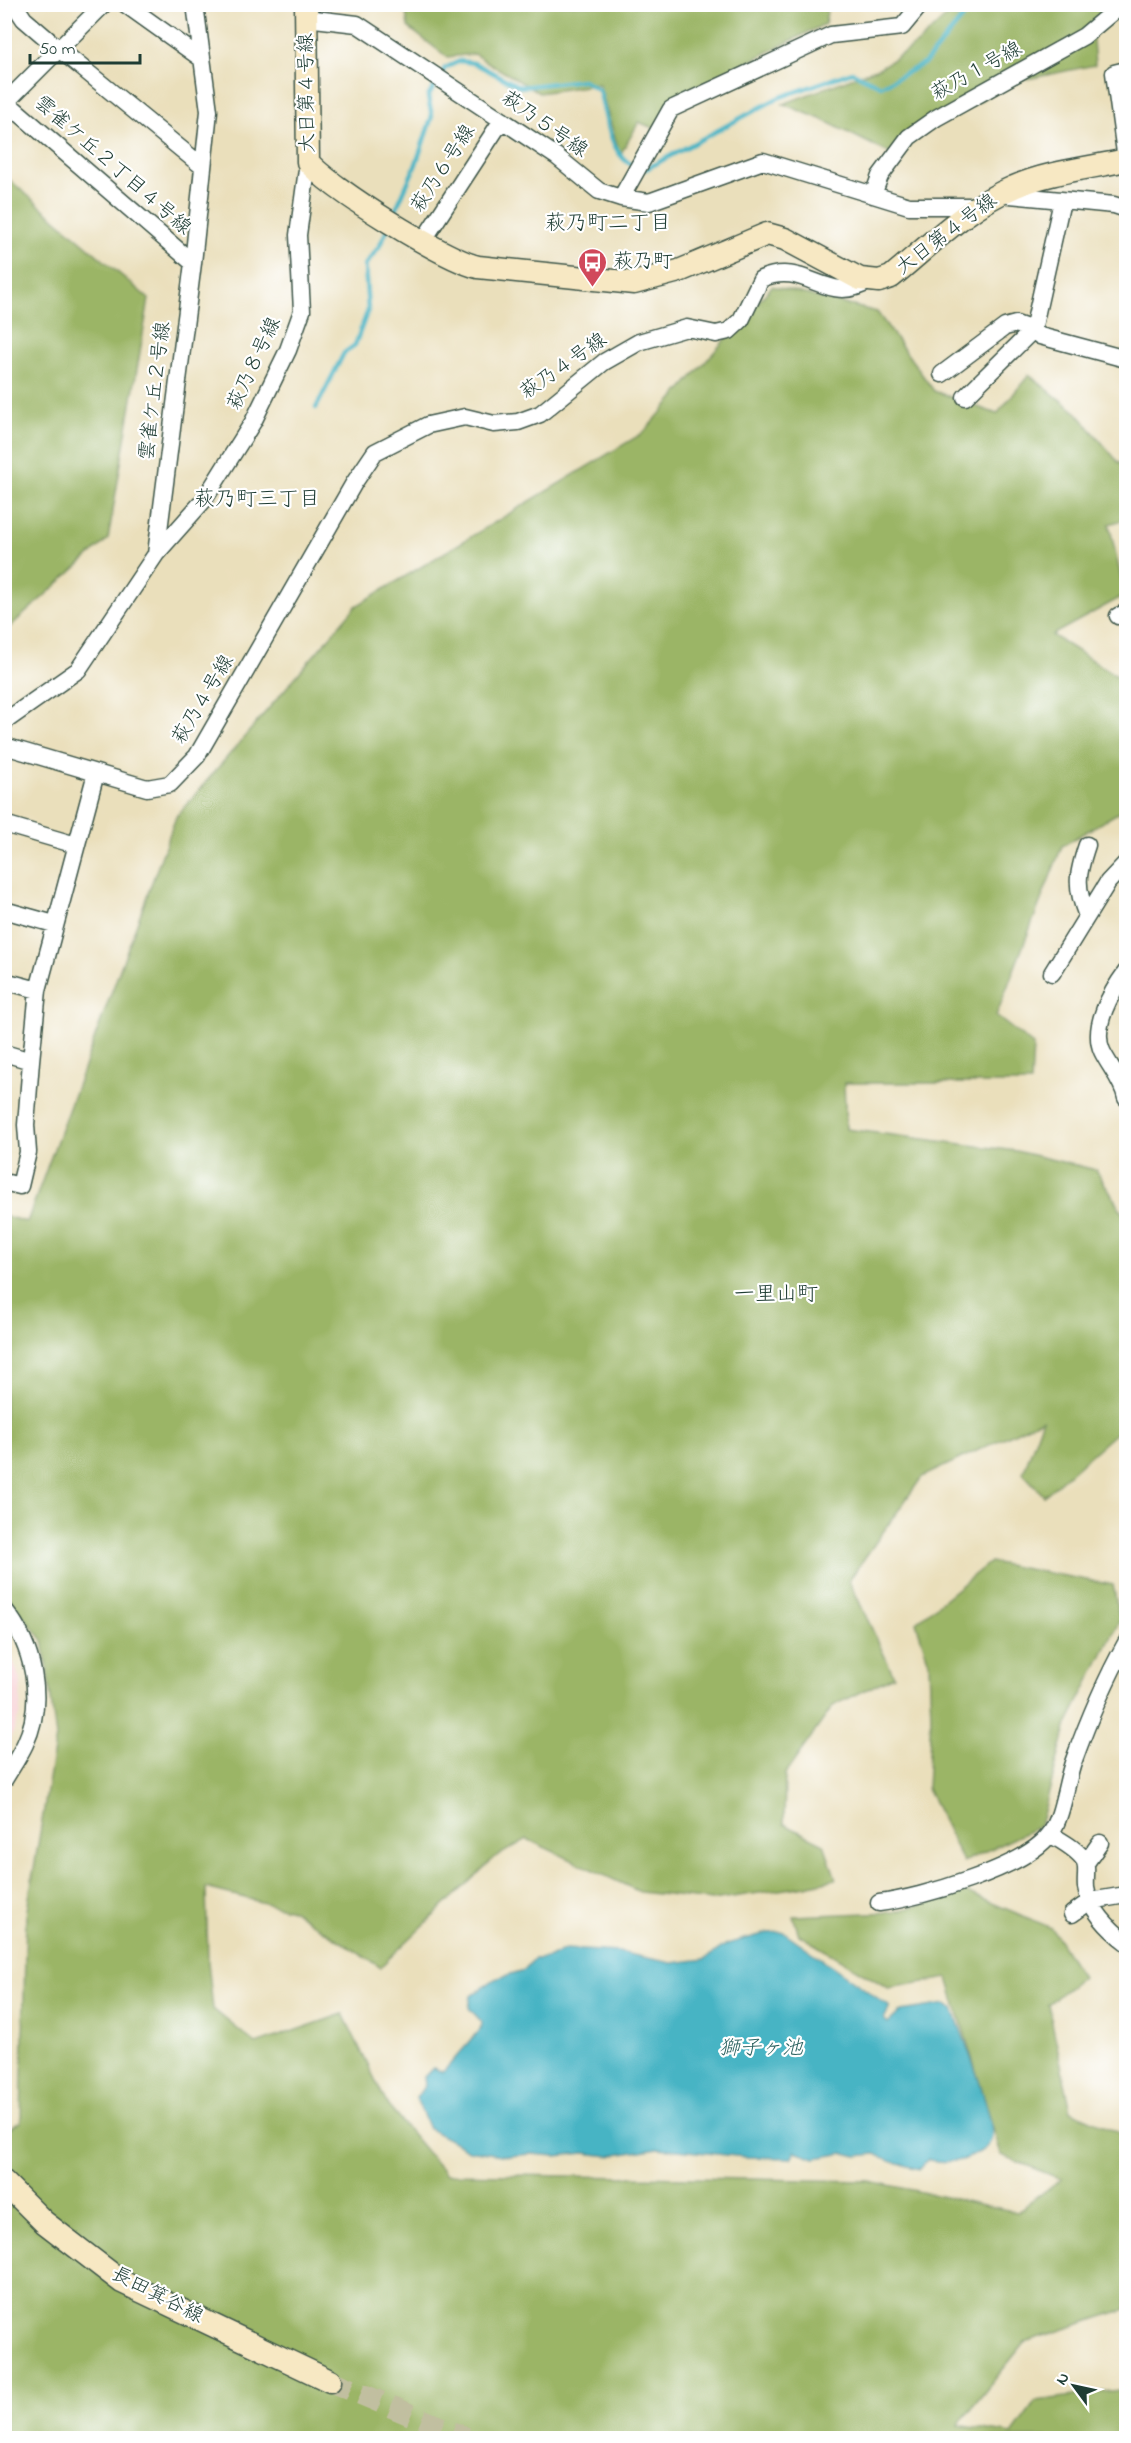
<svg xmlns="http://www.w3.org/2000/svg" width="1131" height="2443" font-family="'Indie Flower','Klee One',sans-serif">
<rect width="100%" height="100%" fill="#fff"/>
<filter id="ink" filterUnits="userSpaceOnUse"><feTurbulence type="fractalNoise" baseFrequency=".0167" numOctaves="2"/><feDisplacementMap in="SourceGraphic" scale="12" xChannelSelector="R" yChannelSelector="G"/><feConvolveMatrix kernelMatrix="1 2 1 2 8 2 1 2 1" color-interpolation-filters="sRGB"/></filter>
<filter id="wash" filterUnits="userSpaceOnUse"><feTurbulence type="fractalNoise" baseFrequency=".008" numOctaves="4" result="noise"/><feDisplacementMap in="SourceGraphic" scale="24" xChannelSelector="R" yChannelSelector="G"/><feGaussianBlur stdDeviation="1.35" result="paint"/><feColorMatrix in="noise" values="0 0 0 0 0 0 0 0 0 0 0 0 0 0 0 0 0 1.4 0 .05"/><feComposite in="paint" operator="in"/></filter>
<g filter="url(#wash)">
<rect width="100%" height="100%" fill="#eadfbb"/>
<path fill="#f7cfd4" d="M5,1639l16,43 -1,31 -15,42z"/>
<path fill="#9bb566" stroke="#5d794d" stroke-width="1.5" d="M405,5h423l-3,19 -148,73 -22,32 -16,-7 -19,33 -21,-71 -60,9 -65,-39 -27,3 -39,-30z
M958,5h168v10l-34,13 3,37 -82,17 -96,53 -22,21 -72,-36 -40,-16 98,-37 36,-23z
M5,176l144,123 -41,240 -103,92z
M772,286l105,26 57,79 63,23 32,-39 48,38 42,50 7,-1v57l-17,5 16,71 -73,40 74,47v126l-64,38 -66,170 37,29 -2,38h-187l2,46 170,22 80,19 30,48v206l-82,72 -21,-23 20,-54 -121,58 -73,103 45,96 -61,30 -48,68 -1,50 40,20 12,35 -30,7 -94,14 -72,-8 -113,-53 -33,19 -114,109 -88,-57 -86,-22 2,74 5,47 43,35 87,-30 45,92 57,68 424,7 148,31 44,-33 -60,-24 -53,-177 -60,10 -89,-53 -6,-19 101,-4 72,-20 86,36 30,49 -34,27 23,107 55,25v173l-101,33 -67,83 54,9 24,-33 90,-12v44l-9,5h-1112v-306l16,-11 5,-205 30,-179 -13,-97 -38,-46 -1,-378 23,6 149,-405 180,-211 287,-173z
M990,1562l123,23 7,35 -53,104 -27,102 -77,36 -36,-74 4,-70 -2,-55 -13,-41z"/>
<path fill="#47b4c4" stroke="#33787c" stroke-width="1.5" d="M784,1932l106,75 -6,12 4,4 13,-12 45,-7 7,4c9,27 41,105 39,129 -1,6 -6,11 -11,14 -19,12 -32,12 -53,9l-8,9c-8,-1 -39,-11 -44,-15l-19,2 -12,-3 -30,5 -20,-7 -4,7 -45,-1 -88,-9 -48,8 -26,-3 -28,3 -25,-2 -23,2 -39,-6 -40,-21 -13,-31 9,-13 -1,-8 9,-9 10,4 37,-42 1,-9 -12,-13 2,-12 24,-17 29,-9 10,-11 14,-1 17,-9 53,3 54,11 33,-4 22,-15 40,-11z"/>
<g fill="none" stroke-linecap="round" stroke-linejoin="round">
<path stroke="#47b4c4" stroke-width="4.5" d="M643,168l3,1 132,-71 74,-26 29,14 44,-23 49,-59
M392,218l24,-54 16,-48 -4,-19 17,-29 15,-7 14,2 46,24 63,-7 16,10c7,23 10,67 36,76
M316,408l28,-55 11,-8 13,-35 -3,-45 14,-18 9,-19"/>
</g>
</g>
<g filter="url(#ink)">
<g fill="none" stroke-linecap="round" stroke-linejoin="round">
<path stroke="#c1bfa0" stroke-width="22" stroke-dasharray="22 11" stroke-linecap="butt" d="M330,2381l136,57"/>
<defs>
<path id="street" d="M14,4l10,15 35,30 144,118
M125,4l77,55
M306,18l51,6 199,132 43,35 22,7 28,4 114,-41 146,45h70
M4,100l189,163
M6,102l98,-98
M1126,160l-12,-87 12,-3
M999,194l115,11 12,4
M873,195l7,-19 29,-39 27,-19 148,-82 38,-32
M621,198l50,-89 160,-74 71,-8 19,-23
M1062,201l-29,129 7,6 86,23
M423,241l79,-121
M942,374l63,-47 11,-3 17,6 -68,67
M156,554l48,-54 49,-78 35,-72 14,-39 -4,-76 10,-73
M1118,616l8,-3
M4,722l74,-52 78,-116 37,-291 16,-152 -14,-107
M4,744l4,3 139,41 23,-4 27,-28 157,-273 21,-31 53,-27 37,-8 29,7 24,-2 22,-8 64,-52 35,-20 48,-14 29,6 13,-3 12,-11 20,-41c46,-20 65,28 108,2
M4,824l72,21
M4,910l50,14
M1087,916c-12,-30 -10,-41 0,-71
M1126,972c-14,19 -35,54 -24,79 7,15 21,30 24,47
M1052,973l56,-91 18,-19
M4,981l34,9
M4,1053l27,8 7,-71 58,-217
M4,1182l16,4 8,-34 -2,-27 5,-64
M4,1609c29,36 42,91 21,135 -6,13 -14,24 -21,36
M1050,1834c11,7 27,15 34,26 4,6 1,19 2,27 3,22 24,43 40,55
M1086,1863l14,-20
M879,1903c41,-5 146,-35 171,-69 13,-17 16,-53 24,-74 14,-39 32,-81 52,-117
M1072,1914l18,-13 36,-6"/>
<path id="secondary" d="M306,4l2,158c23,27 136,97 170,105l156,16 45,-12 88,-37 18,5 75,40 19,2 12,-4c38,-31 77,-71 123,-90 34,-15 76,-19 112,-27
M4,2182l40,40 78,60 208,99"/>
</defs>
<use href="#street" stroke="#3d5548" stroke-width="19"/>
<use href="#secondary" stroke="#3d5548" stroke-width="25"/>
<use href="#street" stroke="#fff" stroke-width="16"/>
<use href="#secondary" stroke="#f7e8c3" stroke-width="22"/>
</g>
</g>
<defs>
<symbol id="bus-pin" viewBox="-11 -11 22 30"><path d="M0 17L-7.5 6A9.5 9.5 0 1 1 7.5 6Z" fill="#d1495b" stroke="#fff"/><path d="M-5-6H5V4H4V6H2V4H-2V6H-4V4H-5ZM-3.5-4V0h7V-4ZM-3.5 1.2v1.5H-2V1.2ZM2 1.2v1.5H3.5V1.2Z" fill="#fff"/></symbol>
</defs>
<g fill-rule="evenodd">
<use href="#bus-pin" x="576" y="246" width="33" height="45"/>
</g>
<g text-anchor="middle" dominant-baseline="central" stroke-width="4.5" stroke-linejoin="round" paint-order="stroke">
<g font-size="20" fill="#1f3d34" stroke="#fff">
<text transform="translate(977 72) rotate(-29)">萩乃１号線</text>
<text transform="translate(308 93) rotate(-91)">大日第４号線</text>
<text transform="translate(544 125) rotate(35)">萩乃５号線</text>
<text transform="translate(112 166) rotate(41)">雲雀ケ丘２丁目４号線</text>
<text transform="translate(444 169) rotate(-57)">萩乃６号線</text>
<text transform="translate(947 235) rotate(-37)">大日第４号線</text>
<text transform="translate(255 364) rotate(-65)">萩乃８号線</text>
<text transform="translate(564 367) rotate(-35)">萩乃４号線</text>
<text transform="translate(156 391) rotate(-83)">雲雀ケ丘２号線</text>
<text transform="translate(204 700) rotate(-59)">萩乃４号線</text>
<text transform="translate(157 2296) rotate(27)">長田箕谷線</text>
</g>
<g font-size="20" fill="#1f3d34" stroke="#fff" text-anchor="start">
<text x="613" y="262">萩乃町</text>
</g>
<g font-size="21" fill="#1f3d34" stroke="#fff">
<text x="608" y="224">萩乃町二丁目</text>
<text x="257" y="500">萩乃町三丁目</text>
<text x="776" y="1295">一里山町</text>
</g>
<g font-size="21" font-style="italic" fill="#2b615f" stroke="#fff">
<text x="761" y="2049">獅子ヶ池</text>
</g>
</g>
<rect width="1131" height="2443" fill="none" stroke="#fff" stroke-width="24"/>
<g transform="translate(1074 2386) rotate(303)" stroke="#ffffff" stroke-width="4.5" paint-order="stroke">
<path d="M0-4.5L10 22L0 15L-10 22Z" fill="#1f3d34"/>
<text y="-9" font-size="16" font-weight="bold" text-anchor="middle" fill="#1f3d34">N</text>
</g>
<path d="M30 54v9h110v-9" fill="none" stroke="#1f3d34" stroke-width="3"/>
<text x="39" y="54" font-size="18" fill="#1f3d34" stroke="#ffffff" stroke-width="4.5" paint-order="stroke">50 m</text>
</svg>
